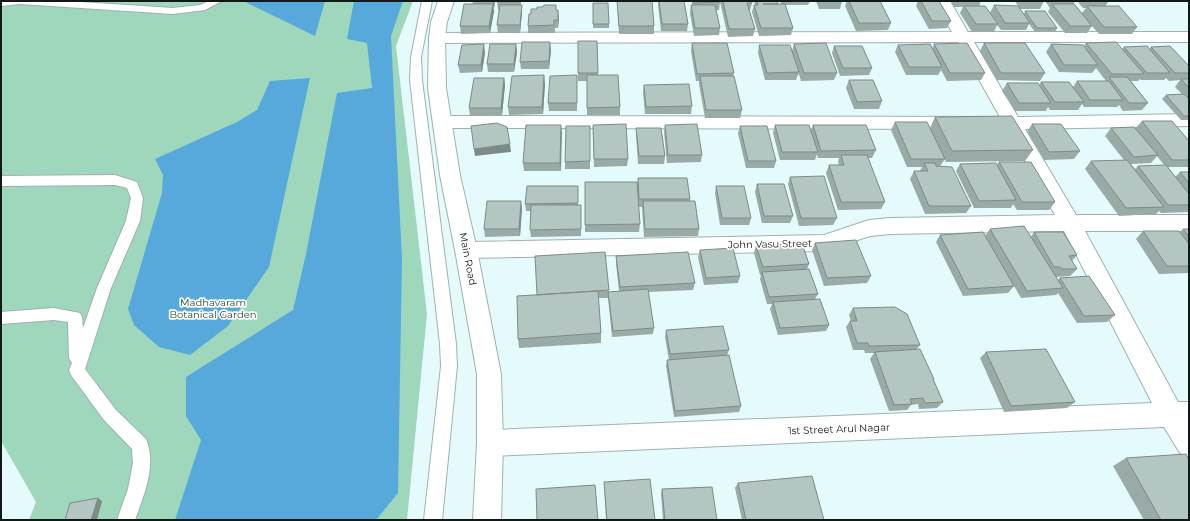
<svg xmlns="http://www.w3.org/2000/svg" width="1190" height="521" font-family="Montserrat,sans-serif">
<rect width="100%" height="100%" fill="#e5fafb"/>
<path fill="#9fd7bd" d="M1,1h412l-17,45 31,268 -20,206h-378l7,-18 -35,-61z"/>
<path fill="#56a9da" d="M243,1h82l-10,35z
M354,1h49l-12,35 11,223 -4,234 -22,27h-201l26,-80 -15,-24v-39l107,-67 13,-56 31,-161 35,-5 -5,-45 -20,-4z
M310,78l-41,189 -41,59 -38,29 -31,-8 -25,-22 -6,-16 34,-116 1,-18 -8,-16 82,-37 20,-12 13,-29z"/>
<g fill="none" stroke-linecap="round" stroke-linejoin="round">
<defs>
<path id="service" d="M1,1h64l108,7 27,-3 9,-4h13l-17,9 -32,4 -153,-10 -19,2z
M422,1h10l-11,56 1,23 34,264 1,22 -15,154h-18l17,-154 -1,-22 -30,-264 1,-23z
M115,175l22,7 6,16 -3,23 -29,67 -26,81 31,41 30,29c11,26 -2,56 -11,81h-18l11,-31 5,-26 -1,-14 -28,-29 -33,-45 -2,-5 3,-7 -3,-5 -1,-36 -14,-2 -53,4v-12l53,-4 26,5 2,4 1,11 14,-40 29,-67 5,-23 -4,-10 -12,-3 -114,1v-10z"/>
<path id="minor" d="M934,1h16l18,31h221v10h-215l44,75 171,-3v12l-164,3 51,86h113v16h-104l93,171h11v55l-9,-4 -16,-26 -674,29 -9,-4 -4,-9 4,-9 9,-4 662,-27 -88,-172 -174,3 -20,2 -46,15 -358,7 -8,-2 -3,-6 3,-6 8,-2 358,-7 45,-15 21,-2 165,-3 -48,-86 -565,-1 -7,-2 -2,-4 2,-4 7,-2 558,1 -42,-75 -521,1 -6,-2 -2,-3 2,-3 6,-2 515,-1z"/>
<path id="tertiary" d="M438,1h16l-7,21 -2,16 1,50 14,87 17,75 24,124 2,69 -2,77h-28l4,-77v-69l-22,-124 -15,-75 -12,-87 1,-50 2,-16z"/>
</defs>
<use href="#service" stroke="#9eb1b2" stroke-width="2"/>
<use href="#minor" stroke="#9eb1b2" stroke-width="2"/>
<use href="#tertiary" stroke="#9eb1b2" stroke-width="2"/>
<use href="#service" fill="#fff" fill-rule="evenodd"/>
<use href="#minor" fill="#fff" fill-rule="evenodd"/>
<use href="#tertiary" fill="#fff" fill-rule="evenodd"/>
</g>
<path fill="#9aaaa7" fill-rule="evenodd" d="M472,1h23l-5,32 -29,1 -1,-8 13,-22z
M497,1h24v4h1v7l-2,21h-22l-1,-8 2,-15h-1z
M617,1h35l2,25v8h-35z
M658,1h26l4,23 -1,7h-26l-3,-26z
M692,1h60v2l-2,7h-1l6,19 -2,7 -25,1 -8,-35 -1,8h-3l4,18 -1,7 -25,1 -4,-23 1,-8h1z
M754,1h23l1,3h3l-1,-3h30l-2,4h-23l8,23 -2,7 -32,1 -7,-24 2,-7h1z
M816,1h26l-2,8h-21z
M847,1h33l11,22 -3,7 -32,1 -11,-25z
M918,1h21l12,20 -4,7 -18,1 -13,-23z
M950,1h31l-2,5 11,7 4,-8 24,1 -3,-5h29l-4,8h-20l4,5 1,-3 32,17 -2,4h-20l-6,-8 -3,6h-25l-4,-5 -3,7h-22l-12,-19 3,-6h-9z
M1045,1h30l-1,3 8,9 4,-5h-3l-6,-7h32l-4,5 32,21 -5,7h-33l-7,-8 -5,7h-22l-17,-21 2,-4z
M593,3l16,21v4h-16z
M537,9l20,1 2,8 -1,10h-3v5h-27v-7l3,-12z
M578,41h19l1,34 22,32v8h-33v-34h-9z
M692,43l42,30 -1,3 9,34 -2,8h-35l-6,-34v-3h-3l-5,-30z
M984,43l61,30 -5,8 -43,-1 -17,-29z
M1086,43l36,6 2,-2 25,2 2,-2 38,19v54h-8l-19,-21 4,-4 16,-1 -7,-7 5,-7 -11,1 -3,-3 -2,2h-23l-1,-1 -2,2h-7l17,22 -6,7 -19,1 -4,-6 -2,2h-33l-2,-3 -4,6h-28l-2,-3 -2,4h-31l-13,-20 5,-8 32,3 2,-4 32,5 4,-6h29l-10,-13 -4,5 -33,-1 -13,-20 5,-8 33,2z
M516,44l1,8 -3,20h-26l-1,-8z
M794,44l43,29 -3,7 -33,1 -9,-30z
M934,44l51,29 -4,7 -34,1 -6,-11 -3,5h-32l-11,-23 3,-7 34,4z
M759,45l40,27 -3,8h-31l-7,-27z
M834,46l38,22 -3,7 -29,1 -8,-23z
M551,50l-2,19h-28l-1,-7z
M485,52l-3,20 -22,1 -2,-8z
M577,75v36h-28l-1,-8z
M504,78l1,7 -3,30 -32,1 -1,-8z
M849,80l33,21 -3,8h-25l-8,-21z
M545,83l-2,31 -34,1 -1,-8z
M644,85l48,21 -1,8h-46l-2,-22z
M935,117l98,33 -8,11 -79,1 -16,-34z
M1142,121l47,20v26h-21l7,10 5,-5h9v40l-28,1 -2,-2 -3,3 -37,2 -34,-47 6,-8 33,-1 -19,-24 6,-8 30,8 -6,-7zM1157,156l7,9 -26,1 -3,3 -4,-5 20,-1z
M895,122l50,37 -5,7 31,40 -5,7 -41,1 -15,-35 4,-8h7h-1l2,-4h-15l-16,-37z
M1032,124l48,27 -6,8 -30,1 -17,-28z
M561,125v46h-37l-1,-8z
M593,125l35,34 -1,7 -33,1z
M665,125l37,30 -1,7 -34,1 -3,-31z
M775,125l36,5 2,-5 63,25 -4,8h-4l17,44 -4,7 -43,1 -12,-37 3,-8h10l-1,-3 1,-4h-21l-1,-4 -2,6h-35l-7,-27z
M590,126v43h-25v-7z
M740,126l36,35 -2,7h-28l-8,-35z
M636,128l29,28 -1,8h-26l-2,-29z
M999,162l56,40 -6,8h-32l-4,-6 -2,4h-37l-18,-37 4,-7 37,1z
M790,177l47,41 -4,7 -34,1 -11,-42z
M638,178l52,21v2l9,28 -1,7 -54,1 -2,-30h-3l-2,-21z
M585,182l55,42 -1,8h-54z
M757,184l36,32 -3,7h-28l-7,-31z
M578,186v19h3v31l-50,1 -1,-7 1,-19h-5l-1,-7z
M716,186l35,32 -2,7h-29l-5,-32z
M522,208l-2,28 -35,1 -1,-8z
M990,229l41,8 3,-5 43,23 -5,6 5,8 -7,7 -14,1 2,3 2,-2 55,37 -8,7 -30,1 -19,-30 -2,2 -35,3 -7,-12 -6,7 -45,3 -27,-54 4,-7 45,1z
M1183,229h6v44l-30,1 -23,-35 7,-8 37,1z
M815,243l56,33 -4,7 -43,3 -12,-36z
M756,246l53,18 -2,5 11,25 -3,5 14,26 -3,6 -48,4 -8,-26 2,-5h-5l-7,-25 1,-4h-1l-6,-22z
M700,250l40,26 -2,7 -34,2 -6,-28z
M605,252l4,40 10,-1 -3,-27v-8l79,27 -2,7 -45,2 6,36 -1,6 -41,3 -4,-39h-10l3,35v10l-82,5 -1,-9 19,-44z
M853,308l67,37 -4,5 18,29 -1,1 10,22 -6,6 -18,1 -1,-5 -7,1 -4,5 -18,1 -19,-52 4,-6h-9l-1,-3h-11l-7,-23 4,-6h1l-2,-6z
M666,330l63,20 -2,5 14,51 -2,6 -65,5 -8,-51 1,-6h2l-4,-23z
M986,352l89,50 -8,6 -63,4 -24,-54z
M1126,458l63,62h-45l-31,-54z
M604,482l51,38h-49z
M738,483l86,37h-82l-7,-32z
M662,489l55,31h-54l-2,-26z"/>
<path fill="#7d8b88" d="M493,1h2l-1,7z
M493,4l1,8 -4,21 -1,-7z
M522,5v7l-2,21v-8z
M558,10l1,8 -1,10z
M550,42l1,8 -2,19v-8z
M484,44l1,8 -3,20 -1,-7z
M516,44l1,8 -3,20v-8z
M544,75l1,8 -2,31 -1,-7z
M504,78l1,7 -3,30 -1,-7z
M561,125l1,8 -1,38 -1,-8z
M510,144l1,8 -36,4 -1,-7z
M521,201l1,7 -2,28 -1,-7z
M98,498l4,3 -5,19h-6z"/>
<path fill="#b3c6c2" stroke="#7d8b88" d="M497,1h23v1h-23z
M617,1h35l2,25h-35z
M659,1h25l4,23h-26z
M694,1h26v1l-26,1z
M723,1h29v2h-5l8,26h-26z
M757,1h20l1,3h-15h22l8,24h-32l-7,-23h4z
M849,1h31l11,22h-32z
M921,1h18l12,20h-19z
M593,3h15l1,21h-16z
M464,4h29l-4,22h-29z
M1052,4h22l18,22h-22z
M500,5h22l-2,20h-23z
M544,5h12v5h2v10h-4v5l-26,1 1,-12h2v-5h6v-2h6z
M691,5h24l5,23h-25z
M994,5l24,1 12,17h-25z
M964,6h21l13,18h-22z
M1087,6h32l18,21h-33z
M1025,11h20l12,17h-20z
M578,41h19l1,32h-20z
M522,42h28l-1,19 -29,1z
M1116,42l28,32h-32l-26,-31z
M692,43h35l7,30 -37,1z
M826,43l11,30h-33l-10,-29z
M967,43l18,30h-35l-16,-29z
M984,43h41l20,30h-44z
M484,44l-3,21h-23l4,-20z
M490,44h26l-2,20h-27z
M930,44l12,23h-33l-11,-22z
M1051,44l32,1 15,20h-34z
M759,45h31l9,27 -32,1z
M834,46h28l10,22h-29z
M1147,46l23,27h-23l-23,-26z
M1170,46l19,20v7h-14l-24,-26z
M544,75l-2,32h-34l4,-31z
M577,75v28h-29l2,-27z
M587,75h31l2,32 -33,1z
M700,76h34l8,34h-36z
M1109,77h18l21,26h-19z
M474,78h30l-3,30h-32z
M1181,79h8v9z
M849,80h24l9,21 -25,1z
M1077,81h32l14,19h-33z
M1041,82h28l15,20h-29z
M1007,83h31l13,20h-32z
M689,84l3,22 -46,1 -2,-22z
M1184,94l5,5v17h-5l-18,-21z
M1012,116l21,34 -81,1 -17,-34z
M1142,121h30l17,20v19h-17z
M895,122h32l18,37h-34z
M497,123l10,4 3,17 -36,5 -3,-23z
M626,124l2,35h-34l-1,-34z
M697,124l5,31h-34l-3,-30z
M1032,124h29l19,27 -31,1z
M526,125h35l-1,38h-37z
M775,125h34l9,27h-36z
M813,125h53l10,25 -55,1z
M566,126h24v35l-25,1z
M740,126h27l9,35h-28z
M1134,127l24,28 -24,2 -23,-29z
M636,128h25l4,28h-26z
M841,155h26l18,47h-44l-12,-37h15z
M1127,160l37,47 -38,1 -35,-47z
M999,162h32l24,40h-33z
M924,163h11l1,3 16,1 19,39h-42l-15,-35h14z
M996,163l20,37 -37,1 -19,-37z
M1166,165l23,29v11h-21l-30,-39z
M1180,172h9v11z
M824,176l13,42h-36l-11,-41z
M638,178h49l3,21h-51z
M585,182h52l3,42 -55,1z
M757,184h27l9,32h-29z
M527,186h51v17l-53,1z
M716,186h28l7,32h-29z
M487,201h34l-2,28h-35z
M643,201h52l4,28h-54z
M531,205h50v24l-51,1z
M1024,226l39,62 -36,3 -37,-62z
M1183,229h6v8z
M1143,231h36l10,13v22h-22z
M983,232l31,54 -46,3 -28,-54z
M1034,232h29l14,23 -8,1 8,13h-15l-2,-2h-6z
M856,240l15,36 -44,2 -12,-35z
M802,243l7,21 -46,3 -7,-21z
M733,248l7,28 -34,2 -6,-28z
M605,252l4,38 -72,5 -2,-39z
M688,252l7,31 -75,4 -4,-31z
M809,269l9,25 -49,3 -7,-25z
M1089,276l26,39 -31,1 -24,-38z
M648,289l6,39 -41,3 -5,-39z
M598,291l3,42 -83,6 -1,-43z
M820,299l9,26 -49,3 -7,-26z
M895,307l12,7 13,31 -51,1 -1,-3h-11l-7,-22h7l-4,-13z
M723,326l6,24 -59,4 -4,-24z
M920,349l14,30h-1l10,23 -18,1 -2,-5 -13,1 2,5 -18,1 -19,-53z
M1046,349l29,53 -64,4 -25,-54z
M729,355l12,51 -66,5 -8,-51z
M1186,454l3,6v60h-28l-35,-62z
M812,476l12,44h-78l-8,-37z
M650,479l5,41h-48l-3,-38z
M595,485l3,35h-61l-1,-31z
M712,487l5,33h-52l-3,-31z
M98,498l-7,22h-26l5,-17z"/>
<g text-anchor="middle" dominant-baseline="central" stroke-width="3.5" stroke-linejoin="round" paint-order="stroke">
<g font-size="10" fill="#111818" stroke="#fff">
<text transform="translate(770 244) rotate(-1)">John Vasu Street</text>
<text transform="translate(468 259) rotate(79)">Main Road</text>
<text transform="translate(839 429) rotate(-2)">1st Street Arul Nagar</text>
</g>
<g font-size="10" fill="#204938" stroke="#fff">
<text x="213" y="302">Madhavaram<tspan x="213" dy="12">Botanical Garden</tspan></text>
</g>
</g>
<rect width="1190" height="521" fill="none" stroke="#111818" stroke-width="4"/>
</svg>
